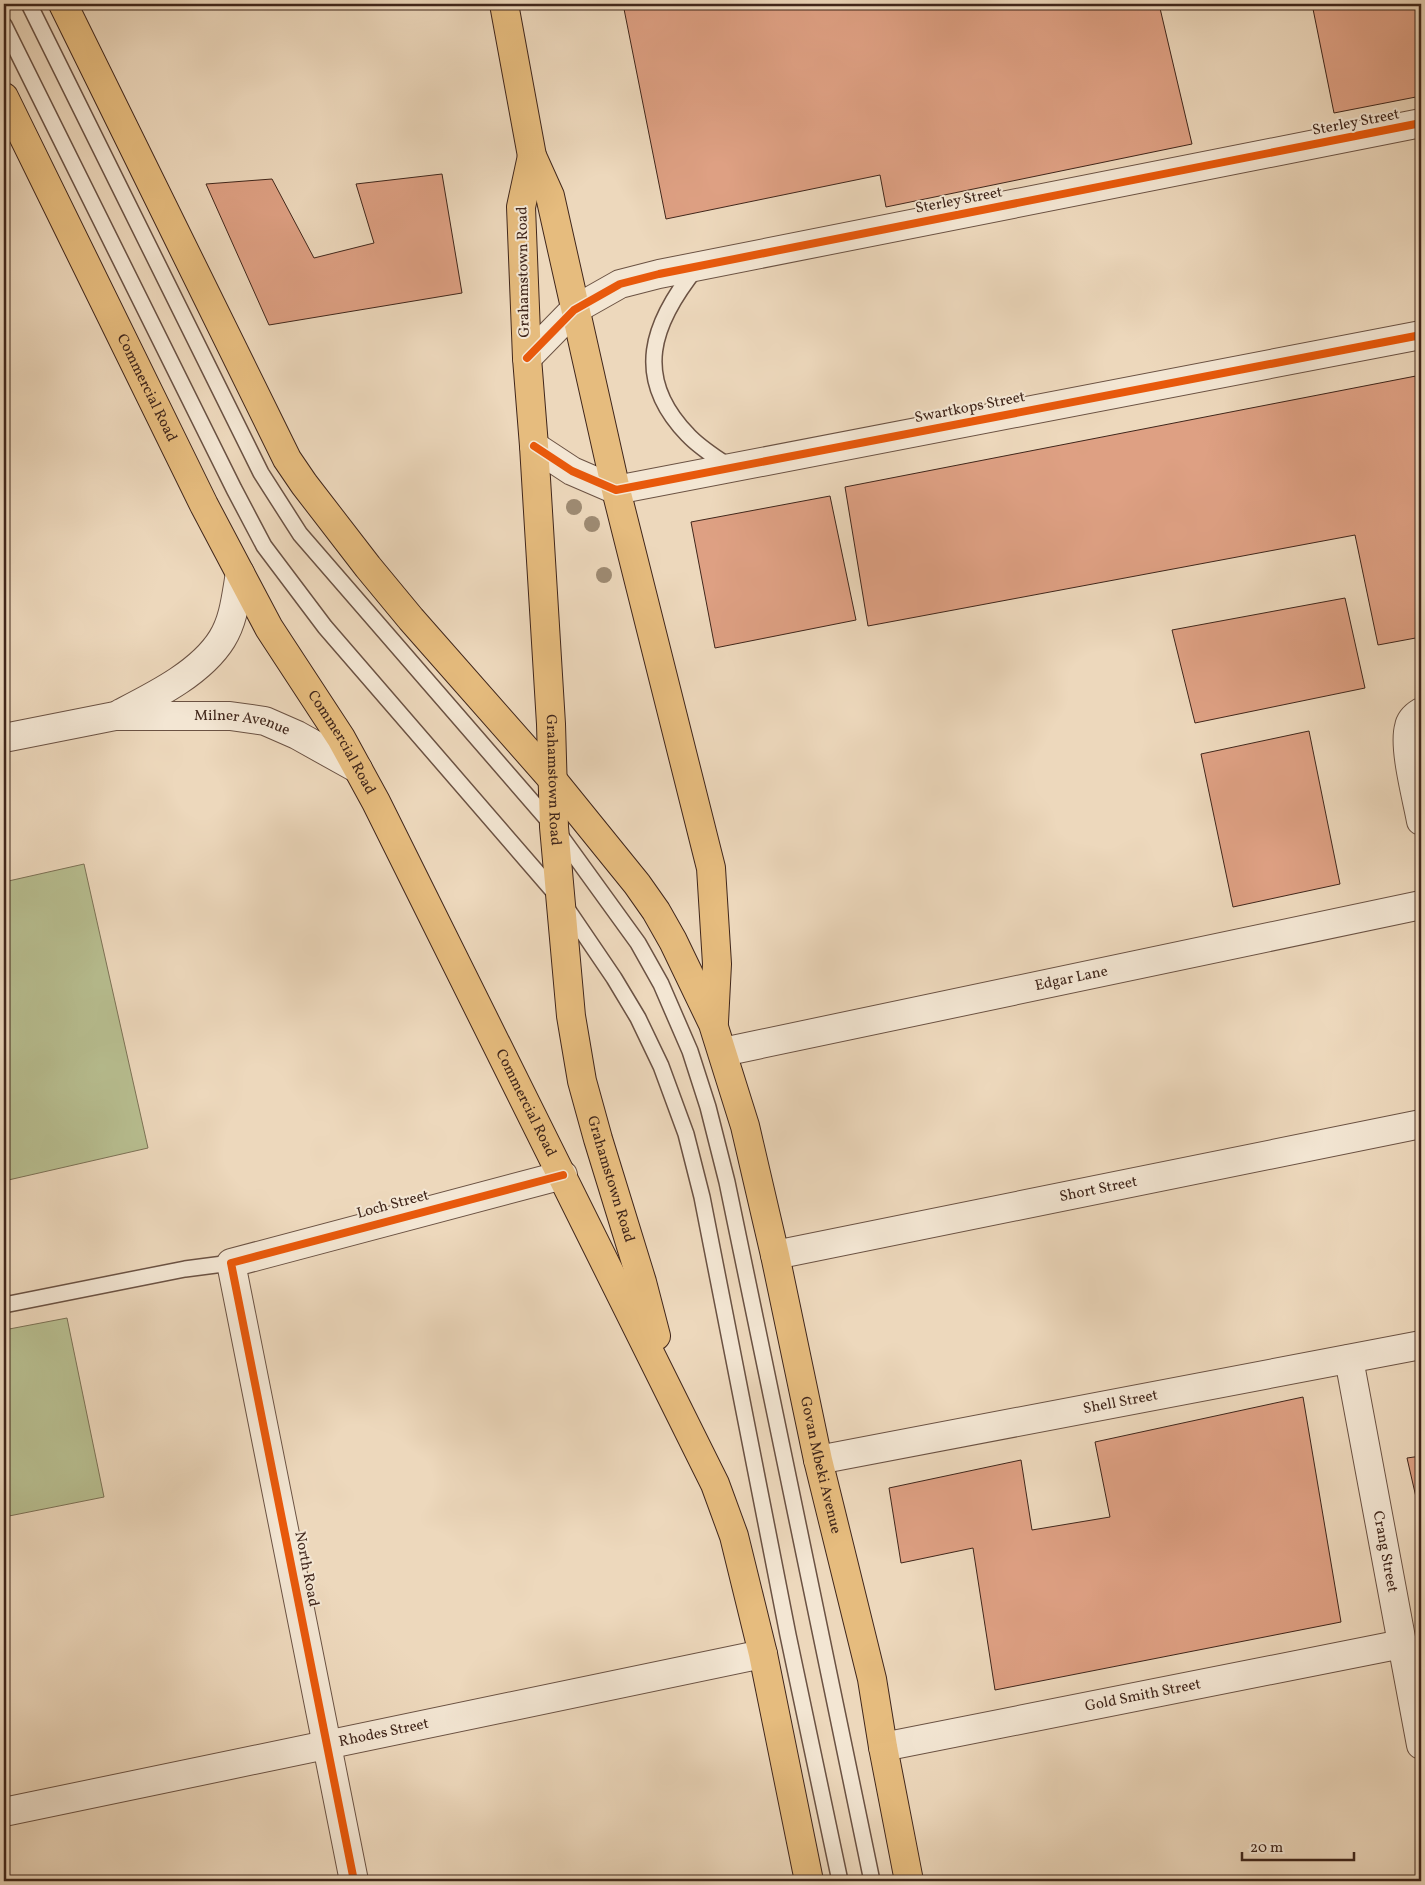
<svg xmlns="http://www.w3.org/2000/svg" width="1425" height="1885" font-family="Vollkorn,serif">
<rect width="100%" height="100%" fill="#edd8bc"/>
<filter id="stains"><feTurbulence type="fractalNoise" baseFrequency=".004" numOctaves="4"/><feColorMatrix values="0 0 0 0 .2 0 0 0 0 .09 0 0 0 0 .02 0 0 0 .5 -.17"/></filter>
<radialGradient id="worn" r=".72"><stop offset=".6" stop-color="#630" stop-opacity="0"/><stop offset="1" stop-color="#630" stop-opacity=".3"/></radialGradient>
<path fill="#b8bf91" stroke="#7c7256" d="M84,864l64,284 -144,33v-299z
M67,1318l37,179 -100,20v-187z"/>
<path fill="#dea083" stroke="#40261b" d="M623,4h536l33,140 -306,63 -6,-32 -214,44z
M1312,4h109v92l-87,17z
M442,174l20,119 -193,32 -63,-141 66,-5 42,79 60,-15 -18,-59z
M1421,375v262l-43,8 -23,-110 -487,91 -23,-139z
M830,496l26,124 -141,28 -24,-126z
M1345,598l20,90 -170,35 -23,-93z
M1309,731l31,153 -107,23 -32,-153z
M1303,1397l38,225 -346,68 -22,-142 -72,15 -12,-75 132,-28 11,70 78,-13 -15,-75z
M1421,1456v63l-14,-61z"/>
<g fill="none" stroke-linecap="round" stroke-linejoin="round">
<defs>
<path id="lane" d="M29,4l232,469 39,61 254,293 84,116 23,41 29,67 18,56 19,75 145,699
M4,25l230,464 30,57 61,81 236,273 53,78 24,40 23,48 25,68 16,63 86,438 52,246
M697,267c-45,56 -65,110 -9,168 12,13 29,23 43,33
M4,1305l181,-36 46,-6"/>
<g id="street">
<path d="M527,358l47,-48 46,-26 39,-10 762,-151"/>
<path d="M534,446l38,25 44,19 805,-155"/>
<path d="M1421,712c-5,3 -11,8 -12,15 -6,20 8,72 12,94"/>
<path d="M121,713c33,-17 80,-40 101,-74 12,-19 14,-43 18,-66"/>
<path id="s1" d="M4,738l111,-22h115l35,5 32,14 61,34"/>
<path id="s2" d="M723,1052l698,-147"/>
<path id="s3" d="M775,1255l646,-131"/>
<path id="s4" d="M1349,1359l72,386"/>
<path id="s5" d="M818,1460l603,-115"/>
<path id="s6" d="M883,1747l519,-103"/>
<path id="s7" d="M4,1812l759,-158"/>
<path d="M354,1881l-123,-618 332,-88"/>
</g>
<g id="primary">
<path id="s8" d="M63,4l224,455 17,25 64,83 43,52 141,160 85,105 19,27 17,30 40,83 32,102 30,129 43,205 54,219 11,68 26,134"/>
<path d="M504,4l28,152 18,40 66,294 95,378 6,96 -3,58"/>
<path id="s9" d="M4,97l200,408 65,123 72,110 35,64 339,682 19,52 29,118 46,227"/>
<path id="s10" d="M532,156l-11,51 6,151 7,88 17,278 3,103 17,189 11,65 16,58 44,143 14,54"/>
</g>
</defs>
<use href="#lane" stroke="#6b5243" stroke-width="18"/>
<use href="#street" stroke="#6b5243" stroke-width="30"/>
<use href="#primary" stroke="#40261b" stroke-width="30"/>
<use href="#lane" stroke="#f3e6d3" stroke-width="15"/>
<use href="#street" stroke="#f3e6d3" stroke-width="28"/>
<use href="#primary" stroke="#e6bc7e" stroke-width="28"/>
<defs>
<path id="cycleway" d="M527,358l47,-48 46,-26 39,-10 762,-151
M534,446l38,25 44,19 805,-155
M354,1881l-123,-618 332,-88"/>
</defs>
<use href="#cycleway" stroke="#f3e6d3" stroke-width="11"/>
<use href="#cycleway" stroke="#e8590c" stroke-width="8"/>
</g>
<g fill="#9e8b73">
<circle cx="574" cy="507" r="8"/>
<circle cx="592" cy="524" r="8"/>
<circle cx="604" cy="575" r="8"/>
</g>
<g text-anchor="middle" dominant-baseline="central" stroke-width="4" stroke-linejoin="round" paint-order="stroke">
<g font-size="15" fill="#40261b" stroke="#f3e6d3">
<text transform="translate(1356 123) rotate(-11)">Sterley Street</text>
<text transform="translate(959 201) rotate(-11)">Sterley Street</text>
<text transform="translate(524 272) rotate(-91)">Grahamstown Road</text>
<text stroke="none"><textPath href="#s9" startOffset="324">Commercial Road</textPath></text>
<text transform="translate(970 408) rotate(-11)">Swartkops Street</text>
<text stroke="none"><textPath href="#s1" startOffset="241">Milner Avenue</textPath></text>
<text stroke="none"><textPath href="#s9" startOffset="729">Commercial Road</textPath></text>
<text stroke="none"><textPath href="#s10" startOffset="626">Grahamstown Road</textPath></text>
<text stroke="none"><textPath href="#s2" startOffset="356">Edgar Lane</textPath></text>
<text stroke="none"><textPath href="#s9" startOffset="1134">Commercial Road</textPath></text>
<text stroke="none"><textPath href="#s10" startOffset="1031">Grahamstown Road</textPath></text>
<text stroke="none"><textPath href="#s3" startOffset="330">Short Street</textPath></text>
<text transform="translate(393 1205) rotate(-15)">Loch Street</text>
<text stroke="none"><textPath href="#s5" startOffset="308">Shell Street</textPath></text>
<text stroke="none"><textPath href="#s8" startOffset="1672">Govan Mbeki Avenue</textPath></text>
<text stroke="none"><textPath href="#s4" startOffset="196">Crang Street</textPath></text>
<text transform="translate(306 1569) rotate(79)">North Road</text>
<text stroke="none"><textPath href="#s6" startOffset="265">Gold Smith Street</textPath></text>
<text stroke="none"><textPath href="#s7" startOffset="388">Rhodes Street</textPath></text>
</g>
</g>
<rect width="1425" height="1885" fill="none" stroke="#edd8bc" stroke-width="20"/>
<rect x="5" y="5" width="1415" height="1875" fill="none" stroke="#40261b" stroke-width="2.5"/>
<rect x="10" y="10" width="1405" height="1865" fill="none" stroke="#40261b"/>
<path d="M1242 1852v8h112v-8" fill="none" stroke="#40261b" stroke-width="2.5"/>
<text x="1250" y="1852" font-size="15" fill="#40261b" stroke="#f3e6d3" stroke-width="4" paint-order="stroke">20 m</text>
<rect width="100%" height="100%" filter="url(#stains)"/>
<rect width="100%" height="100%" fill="url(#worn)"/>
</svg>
